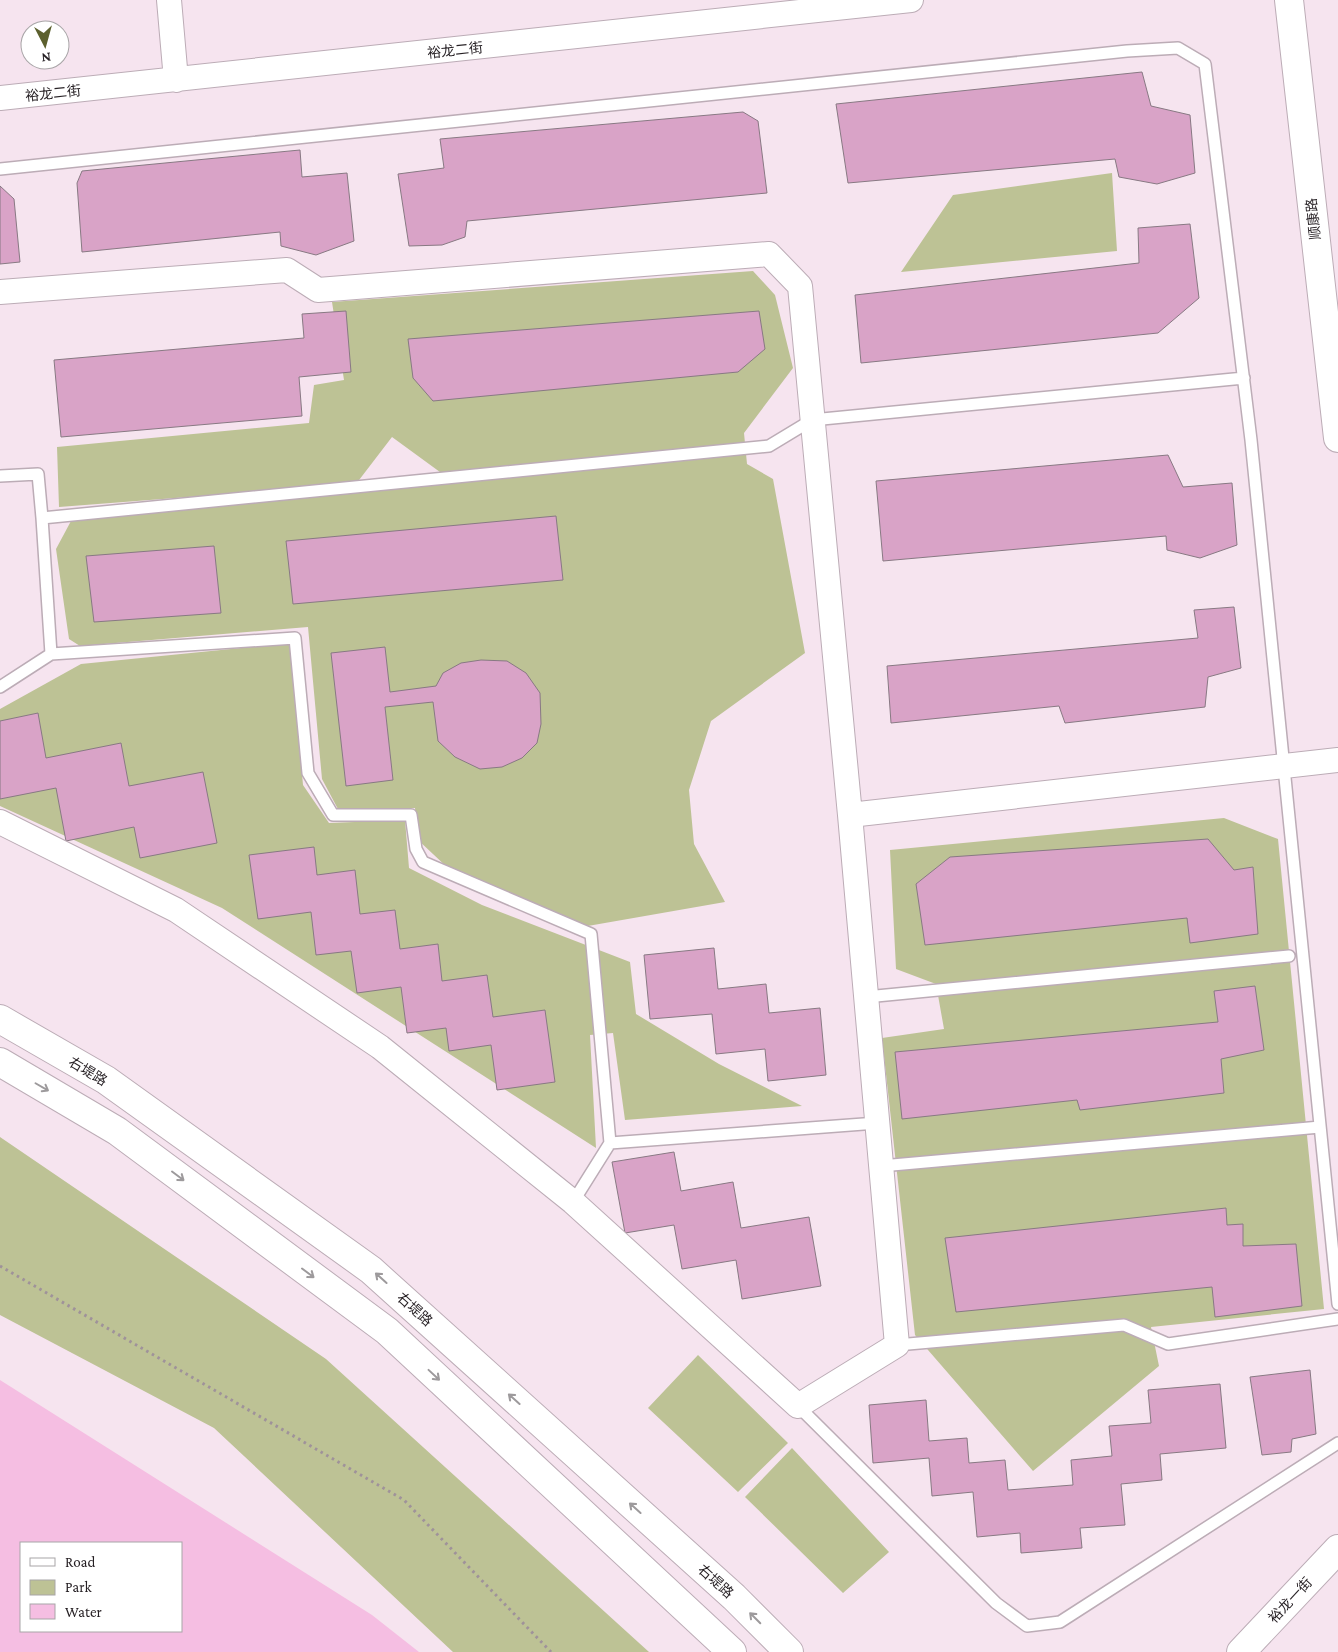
<svg xmlns="http://www.w3.org/2000/svg" width="1338" height="1652" font-family="'Crimson Pro','Noto Sans SC',serif">
<rect width="100%" height="100%" fill="#f6e4ef"/>
<path fill="#bdc295" d="M1112,173l5,78 -216,21 52,-77z
M753,271l22,24 18,73 -49,65 3,31 26,15 32,174 -94,68 -22,69 5,54 31,58 -143,25 -132,-57 -33,-31 -2,-31 -76,3 -17,-32 -14,-152 -228,19 -11,-7 -13,-90 15,-28 384,-38 -63,-46 -36,47 -297,23 -2,-60 252,-24 5,-38 30,-5 -12,-78z
M290,643l13,142 26,38 76,-3 4,48 73,37 148,57 6,52 83,50 83,42 -177,14 -12,-87 -23,2 6,113 -374,-240 -222,-102v-97l81,-45z
M1224,818l54,21 46,470 -173,18 8,39 -126,105 -118,-136 -33,-297 62,-9 -8,-45 -40,-15 -6,-119z
M0,1137l326,222 323,293h-196l-239,-224 -214,-113z
M698,1355l90,88 -50,49 -90,-84z
M792,1448l97,104 -46,41 -98,-96z"/>
<path fill="#f5bee2" fill-rule="evenodd" d="M0,1380l372,235 47,37h-419zM21,1543h160v88h-160z"/>
<path fill="#d9a3c7" stroke="#887983" d="M1142,72l9,34 39,9 5,58 -38,11 -38,-7 -4,-18 -267,24 -12,-79z
M743,112l15,9 9,72 -300,28 -2,16 -23,8 -33,1 -11,-72 46,-6 -4,-29z
M300,150l2,27 45,-4 7,68 -38,14 -35,-9 -1,-14 -198,20 -5,-69 5,-12z
M0,186l14,13 6,63 -20,2z
M1190,224l9,74 -41,35 -297,30 -6,-68 284,-32 -1,-35z
M346,311l5,61 -52,5 3,39 -241,21 -7,-77 250,-22 -2,-24z
M759,311l6,38 -27,23 -305,29 -20,-23 -5,-39z
M1168,455l15,32 49,-4 5,62 -37,13 -33,-8 -1,-14 -283,25 -7,-80z
M556,516l7,64 -270,24 -7,-63z
M214,546l7,67 -127,9 -8,-66z
M1234,607l7,61 -33,9 -3,30 -140,16 -6,-17 -168,17 -4,-57 311,-28 -4,-28z
M385,647l5,45 46,-6 7,-13 18,-10 20,-3 26,1 19,12 14,20 1,31 -4,19 -15,15 -20,9 -22,2 -25,-12 -17,-16 -5,-39 -48,5 8,73 -47,6 -15,-133z
M38,713l8,45 75,-15 8,43 74,-14 14,71 -77,15 -6,-31 -68,14 -10,-53 -56,11v-78z
M1208,839l26,31 19,-3 5,67 -68,9 -3,-25 -262,27 -9,-61 34,-27z
M314,847l3,28 38,-5 5,44 35,-4 5,39 38,-5 4,37 45,-6 6,42 52,-7 10,72 -58,8 -6,-45 -42,6 -3,-23 -39,5 -6,-46 -44,6 -6,-42 -35,4 -5,-43 -53,7 -9,-64z
M714,948l4,41 48,-5 3,29 51,-5 6,67 -58,6 -3,-32 -49,5 -4,-40 -62,5 -6,-64z
M1255,986l9,64 -43,9 3,34 -144,17 -3,-10 -175,19 -7,-67 323,-30 -4,-31z
M674,1152l7,39 52,-9 8,46 68,-11 12,69 -79,13 -6,-39 -54,9 -8,-44 -49,8 -13,-71z
M1226,1208l1,17 16,-1v22l53,-2 6,62 -87,11 -3,-30 -256,25 -11,-74z
M1310,1370l6,64 -24,5 -1,13 -29,3 -12,-78z
M1220,1384l6,64 -66,6 2,26 -41,4 4,41 -45,3 2,20 -61,5 -1,-20 -43,4 -4,-45 -41,4 -3,-38 -56,5 -4,-58 57,-5 3,41 38,-3 2,25 36,-3 3,30 65,-5 -2,-25 41,-4 -3,-30 42,-3 -3,-33z"/>
<g fill="none" stroke-linecap="round" stroke-linejoin="round">
<defs>
<path id="service" d="M0,169l1127,-118 51,-3 27,16 46,376 87,864
M0,476l38,-2 4,44 727,-72 43,-26 432,-42
M42,518l9,136 244,-16 13,135 25,42h78l5,34 7,13 168,72 19,209
M0,687l51,-33
M866,997l423,-41
M881,1166l439,-39
M573,1202l37,-59 267,-20
M897,1345l227,-20 44,19 170,-25
M798,1406l198,197 31,23 33,-4 278,-179"/>
<path id="minor" d="M169,0l7,80
M0,98l911,-98
M0,292l287,-22 31,20 451,-36 31,32 50,529 488,-55
M0,822l176,88 204,137 193,155 225,204 99,-61 -47,-530"/>
<path id="tertiary" d="M1289,0l49,438
M1241,1652l97,-103"/>
<path id="secondary" d="M0,1019l106,61 265,190 363,327 55,55
M0,1062l117,69 270,200 345,321"/>
</defs>
<use href="#service" stroke="#bcacb6" stroke-width="14"/>
<use href="#minor" stroke="#bcacb6" stroke-width="26"/>
<use href="#tertiary" stroke="#bcacb6" stroke-width="30"/>
<use href="#secondary" stroke="#bcacb6" stroke-width="30"/>
<path stroke="#9f929a" stroke-width="3" stroke-dasharray="2.5 4" stroke-linecap="butt" d="M0,1266l404,234 147,152"/>
<use href="#service" stroke="#fff" stroke-width="11"/>
<use href="#minor" stroke="#fff" stroke-width="24"/>
<use href="#tertiary" stroke="#fff" stroke-width="28"/>
<use href="#secondary" stroke="#fff" stroke-width="28"/>
</g>
<defs><path id="oneway-shaft" d="M-6 0H5M1.5-3L5.5 0L1.5 3" fill="none" stroke-width="1.6" stroke-linecap="round" stroke-linejoin="round" transform="scale(1.25)"/></defs>
<g stroke="#9d9a9c">
<use href="#oneway-shaft" transform="translate(42 1087) rotate(30)"/>
<use href="#oneway-shaft" transform="translate(178 1176) rotate(37)"/>
<use href="#oneway-shaft" transform="translate(308 1273) rotate(37)"/>
<use href="#oneway-shaft" transform="translate(381 1278) rotate(-138)"/>
<use href="#oneway-shaft" transform="translate(434 1375) rotate(43)"/>
<use href="#oneway-shaft" transform="translate(514 1399) rotate(-138)"/>
<use href="#oneway-shaft" transform="translate(635 1508) rotate(-138)"/>
<use href="#oneway-shaft" transform="translate(755 1618) rotate(-135)"/>
</g>
<g text-anchor="middle" dominant-baseline="central" stroke-width="5" stroke-linejoin="round" paint-order="stroke">
<g font-size="14" fill="#251f23" stroke="#fff">
<text transform="translate(455 50) rotate(-6)">裕龙二街</text>
<text transform="translate(53 93) rotate(-6)">裕龙二街</text>
<text transform="translate(1313 219) rotate(-96)">顺康路</text>
<text transform="translate(88 1071) rotate(31)">右堤路</text>
<text transform="translate(415 1309) rotate(42)">右堤路</text>
<text transform="translate(716 1581) rotate(42)">右堤路</text>
<text transform="translate(1290 1600) rotate(-47)">裕龙一街</text>
</g>
</g>
<rect x="20" y="1542" width="162" height="90" fill="#ffffff" stroke="#a8a5a7"/>
<rect x="30" y="1558" width="25" height="8" fill="#ffffff" stroke="#a8a5a7"/>
<text x="65" y="1567" font-size="15" fill="#251f23">Road</text>
<rect x="30" y="1580" width="25" height="15" fill="#bdc295" stroke="#a8a5a7"/>
<text x="65" y="1592" font-size="15" fill="#251f23">Park</text>
<rect x="30" y="1604" width="25" height="15" fill="#f5bee2" stroke="#a8a5a7"/>
<text x="65" y="1617" font-size="15" fill="#251f23">Water</text>
<g transform="translate(45 45) rotate(174)"><circle r="24" fill="#ffffff" stroke="#a8a5a7"/>
<path d="M0-4L9 19L0 12L-9 19Z" fill="#5c602e"/>
<text y="-8" font-size="14" font-weight="bold" text-anchor="middle" fill="#251f23">N</text>
</g>
</svg>
